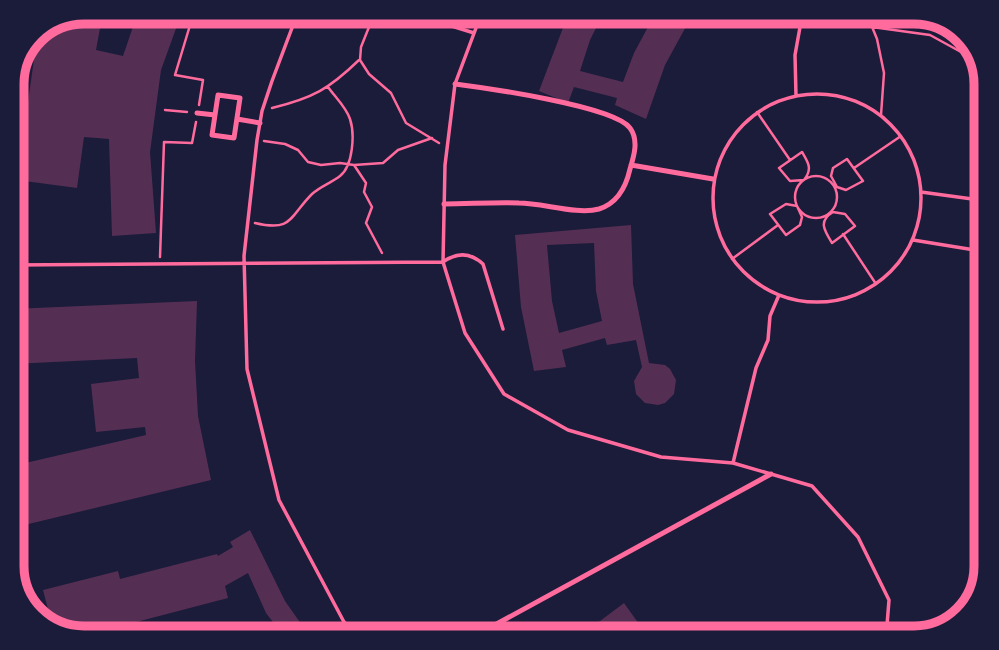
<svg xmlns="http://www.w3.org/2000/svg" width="999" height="650" font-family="'Archivo Narrow',sans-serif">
<rect width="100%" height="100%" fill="#1b1b3a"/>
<path fill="#542f53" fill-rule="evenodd" d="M85,12h18l-7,38 27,6 15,-44h44l-21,58 -11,82 6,81 -44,3 -3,-97 -25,-2 -7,51 -60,-8 21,-149z
M569,12h35l-14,28 -10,31 43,11 11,-29 22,-41h38l-29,53 -19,54 -31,-14 2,-7 -43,-11 -6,16 -29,-12z
M631,225l2,59 16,79 16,2 5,4 6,11 -2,14 -9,9 -7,2 -13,-2 -9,-9 -2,-13 8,-14 -6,-27 -29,5 -2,-7 -43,12 4,17 -32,4 -13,-64 -6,-72zM594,243l2,48 6,30 -43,12 -7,-32 -5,-56z
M197,301l-2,60 3,55 13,64 -199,48v-62l4,-1 -4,-14v-20l9,33 125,-29 -1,-8 -49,5 -5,-48 48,-6 -2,-20 -125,6v-55z
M250,530l35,71 26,37h-26l-19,-25 -18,-40 -23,13 3,12 -107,28 3,12h-13l-2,-9 -18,4 -2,-4 -19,4 -17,-5 -10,-38 75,-19 2,8 97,-25 1,2 15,-9 -3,-5z
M624,603l25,35h-42l-11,-14z"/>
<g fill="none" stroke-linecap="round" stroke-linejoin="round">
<path stroke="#ff6b9d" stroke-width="2.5" d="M194,12l-19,63 28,5 -4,25
M375,12l-14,35 -1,13 9,14 22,19 15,30 33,20
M866,12l11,27 7,34 -3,42
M872,27l58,8 31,17 23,24
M986,80l1,1
M272,108c41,-10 57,-19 87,-48
M165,110l22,2
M757,112l33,48
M264,141l21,3 13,6 10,12 13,3 19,-2 14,2 29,-2 15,-13 34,-12
M802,152c6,10 11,17 2,28l-14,1 -11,-13z
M847,159l16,22 -17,9 -9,-3 -6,-11 2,-8z
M354,165l12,18 -2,9 8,15 -6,16 16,30
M854,168l47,-32
M795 197a21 21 0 1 1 42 0a21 21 0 1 1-42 0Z
M786,204l11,2 5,11 -2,8 -14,10 -16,-21z
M833,212l12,2 10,12 -23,17c-8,-13 -14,-22 1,-31z
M255,223c38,9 34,-6 57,-29 9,-8 19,-11 28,-18 13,-10 15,-42 10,-57 -4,-12 -15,-22 -22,-32
M843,234l33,50
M160,257l4,-115 28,1 4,-21
M732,259l46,-34"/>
<path stroke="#ff6b9d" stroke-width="3.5" d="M298,12l-26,69 -10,30 -5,29 -13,116 3,113 32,131 65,122 15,16
M407,12l67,21
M482,12l-27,72 -10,81 -2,97 22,71 39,61 64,36 93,27 72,6 79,23 46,51 31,63 -3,38
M713 198a104 104 0 1 1 208 0a104 104 0 1 1-208 0Z
M796,96l-1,-41 7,-39 -1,-4
M921,192l66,9
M913,240l74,12
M12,265l431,-3c14,-10 27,-10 40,2l20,65
M733,463l23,-95 12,-28 2,-24 9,-21"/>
<path stroke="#ff6b9d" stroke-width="5" d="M218,95l22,3 -6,40 -22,-3z
M197,113l18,2
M237,119l23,4
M631,165l82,14
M444,204c25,0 50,-2 75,-1 24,0 58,12 80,6 19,-6 27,-22 31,-40 4,-13 9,-29 0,-41 -16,-22 -144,-40 -175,-44
M471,638l300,-164"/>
</g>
<path d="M0 0H999V650H0ZM84 24H914A60 60 0 0 1 974 84V566A60 60 0 0 1 914 626H84A60 60 0 0 1 24 566V84A60 60 0 0 1 84 24Z" fill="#1b1b3a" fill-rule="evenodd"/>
<path fill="none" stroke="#ff6b9d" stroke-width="9" d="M84 24H914A60 60 0 0 1 974 84V566A60 60 0 0 1 914 626H84A60 60 0 0 1 24 566V84A60 60 0 0 1 84 24Z"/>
</svg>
